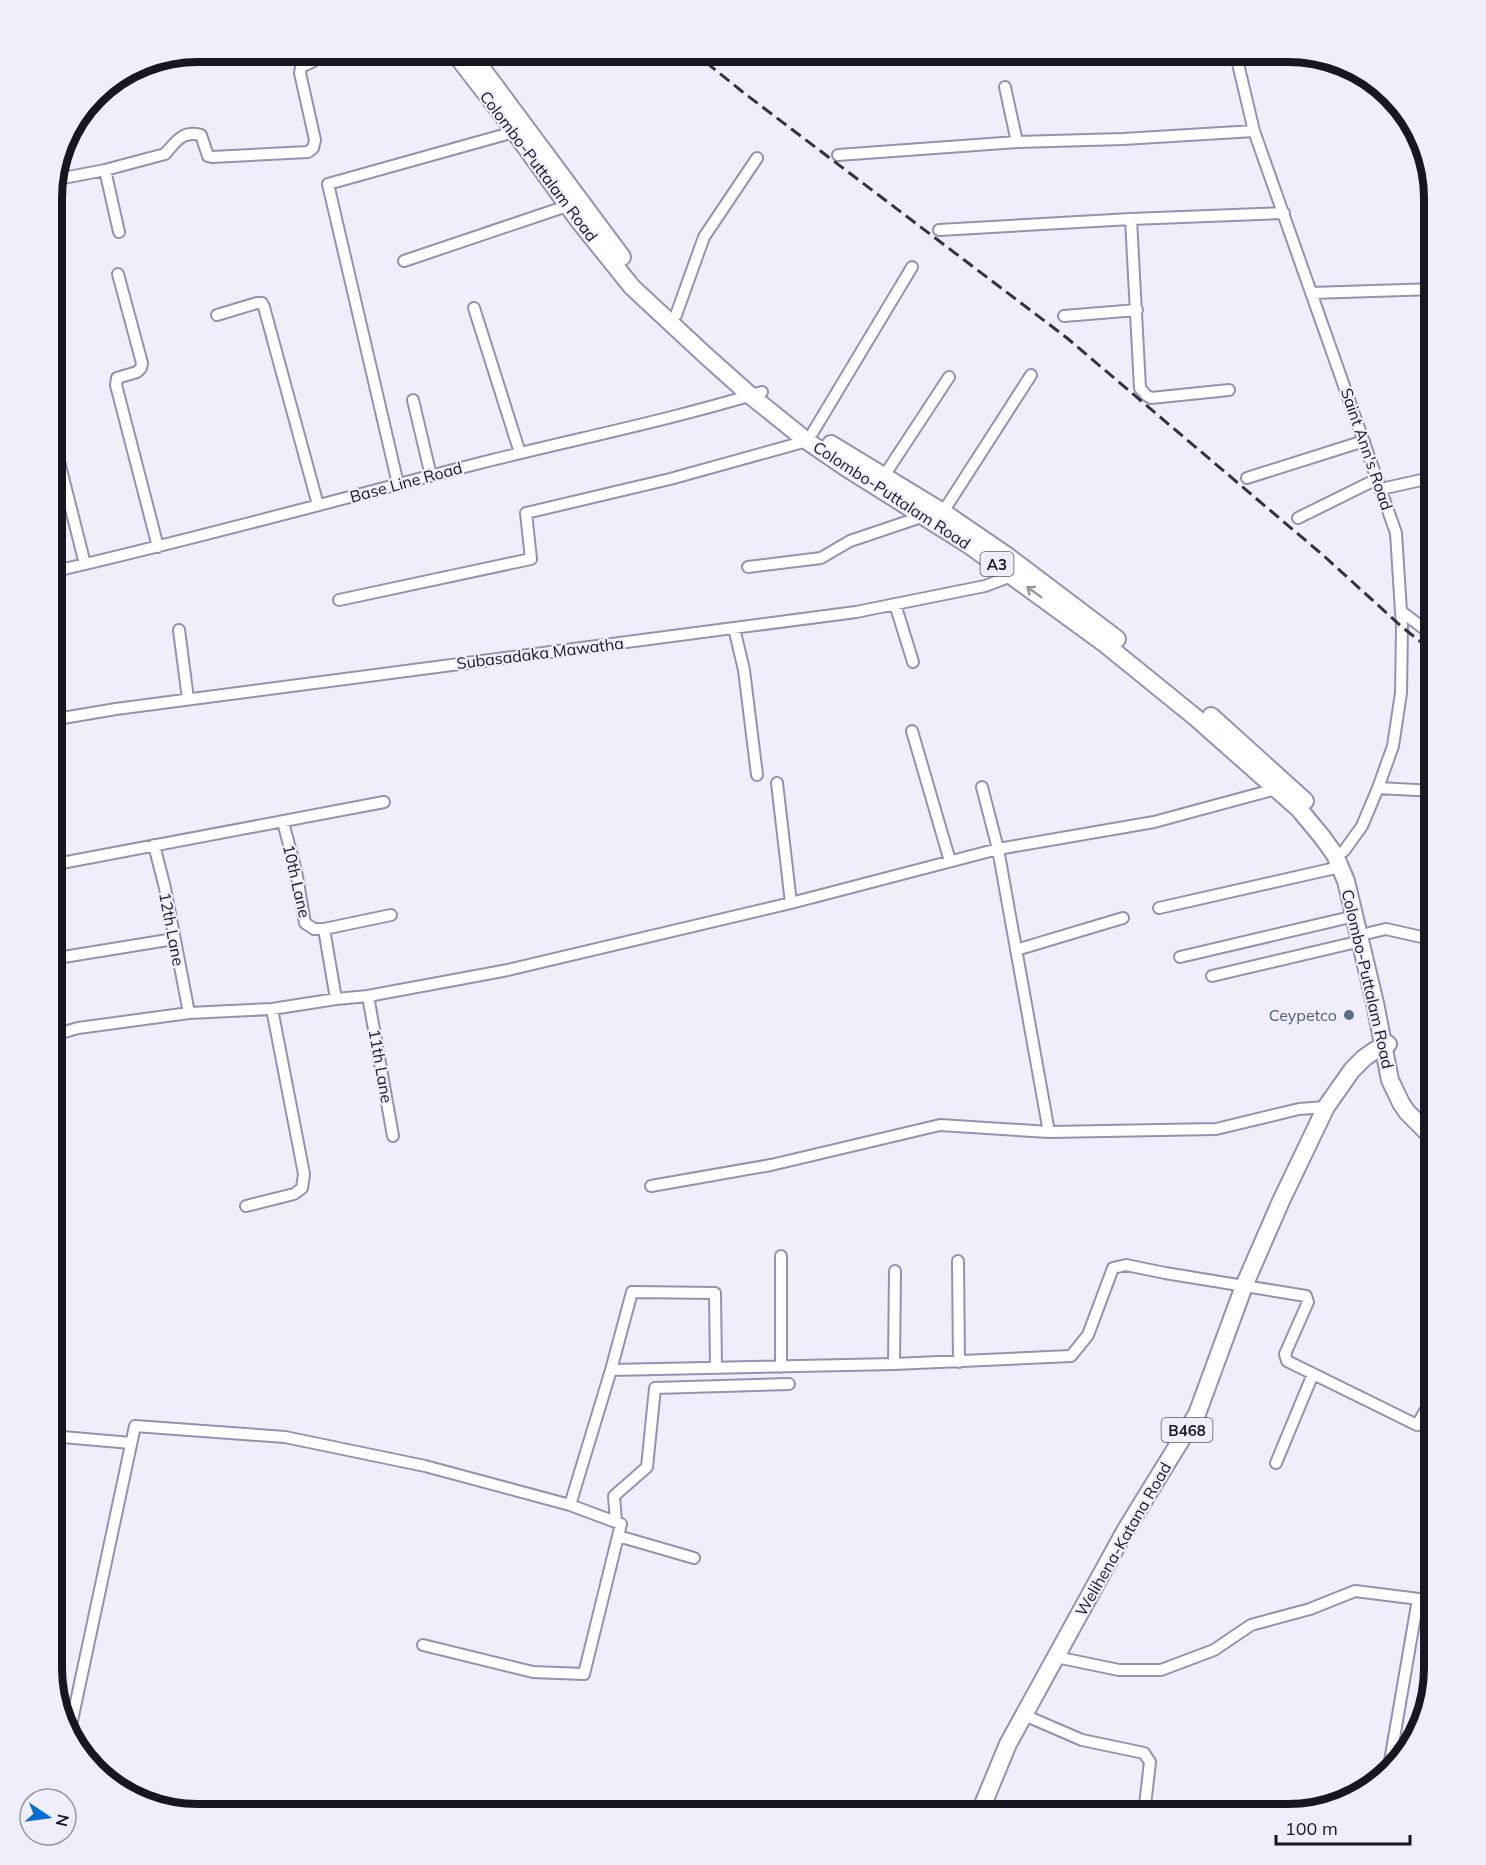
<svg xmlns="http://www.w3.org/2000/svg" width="1486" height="1865" font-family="Mulish,sans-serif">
<rect width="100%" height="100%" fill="#f1eefc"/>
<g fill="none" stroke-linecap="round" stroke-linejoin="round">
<defs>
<path id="minor" d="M1235,51l19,80 142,402 6,94 -1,66 -8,53 -15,42 -16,38 -18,25
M338,58l56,-7
M1005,87l12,55
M838,155l179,-13 106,-3 131,-8
M105,170l14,62
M53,180l52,-10 60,-16c11,-12 17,-24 36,-19l7,21 4,1 96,-5 5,-4 2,-8 -15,-67 1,-6 11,-5 4,-4 1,-7
M1131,219l9,169 6,7 5,3 78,-8
M939,230l192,-11 153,-6
M404,261l163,-55
M118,274l24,89 -1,5 -4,4 -20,6 -1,7 42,162
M1311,293l124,-4
M474,308l46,145
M217,315l40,-12h5l2,4 54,198
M676,315l28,-78 53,-79
M1064,316l73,-6
M413,400l18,76
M51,430l34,134
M813,432l99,-165
M884,476l65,-99
M1247,478l117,-37
M398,484l-70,-300 186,-52
M1381,489l54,-12
M943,512l88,-137
M1298,518l79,-39
M748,567l73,-9 29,-17 77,-26
M51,572c145,-33 288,-73 433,-110 92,-23 186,-42 278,-70
M339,600l192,-41 -5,-46 144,-34 137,-38
M895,604l18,58
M1402,612l33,25
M734,628l10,42 13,105
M179,630l9,69
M51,720l65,-11 740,-97 129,-26 29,-11
M912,731l38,130
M777,783l14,120
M982,787l16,62 51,283
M1378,788l57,3
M283,822l13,49 9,52 9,6h10l12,70
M154,845l11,43 24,125
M51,865l333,-63
M1159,908l181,-41
M324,929l67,-14
M1369,933l17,-4 49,11
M1016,950l107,-32
M1180,957l175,-41
M51,959l123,-20
M1212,976l149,-35
M368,996l25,140
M51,1036l27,-8 111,-15 83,-4 64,-10 32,-3 140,-26 283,-67 207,-54 156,-27 122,-33
M651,1186l120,-21 169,-40 109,7 167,-3 83,-20 27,-2
M246,1206l48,-12 8,-6 2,-14 -32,-165
M781,1256v111
M958,1261l1,101
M894,1364l1,-93
M611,1370l21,-78 83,1 1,75
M51,1436l80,7
M1276,1463l37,-89
M616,1522l-2,-26 33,-29 8,-79 134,-4
M618,1536l76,22
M423,1645l110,27 51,2 37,-150 -51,-19
M1056,1657l63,13h42l53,-20 37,-25 59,-16 45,-18 80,10
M1024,1715l58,25 62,13 6,9 -6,52
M70,1730l65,-304 150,11 140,29 145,39 41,-135 283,-6 177,-8 17,-21 25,-67 13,-3 39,8 141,23 2,6 -23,52 2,7 130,64 18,-31
M1389,1767l29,-168"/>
<path id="primary" d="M979,1814l29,-70 117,-213 72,-117 47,-128 37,-85 45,-94 26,-37 12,-12 10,-7 14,-7"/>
<path id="trunk" d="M453,51l51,66 75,104 53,66 72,67 47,42 56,45 38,26 124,78 136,99 90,73 104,92 24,29 12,17 11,26 29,122 15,77 11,23 6,9 28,28
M469,51l153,206
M831,444l112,68 63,43 111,84
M1211,716l94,85"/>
</defs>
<use href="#minor" stroke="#9890b1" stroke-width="14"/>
<use href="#primary" stroke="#9890b1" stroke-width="20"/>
<use href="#trunk" stroke="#9890b1" stroke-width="20"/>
<use href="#minor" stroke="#fff" stroke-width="10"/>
<use href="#primary" stroke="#fff" stroke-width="16"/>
<use href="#trunk" stroke="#fff" stroke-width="16"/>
<path stroke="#35323e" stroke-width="3" stroke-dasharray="12 6" stroke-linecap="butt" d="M692,51l52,42 323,245 257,218 78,71 33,26"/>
</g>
<defs><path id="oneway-shaft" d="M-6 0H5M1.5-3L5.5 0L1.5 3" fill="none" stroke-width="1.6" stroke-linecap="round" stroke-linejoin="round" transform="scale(1.5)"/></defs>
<use stroke="#98969c" href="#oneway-shaft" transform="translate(1034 592) rotate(-144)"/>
<circle fill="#5c6f8a" stroke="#f1eefc" stroke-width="2" cx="1349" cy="1015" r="6"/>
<g text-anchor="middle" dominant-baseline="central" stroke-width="4.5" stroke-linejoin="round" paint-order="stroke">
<g fill="#f1eefc" stroke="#5a5763" stroke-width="1.5">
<rect x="980.5" y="552" width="33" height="24" rx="4.5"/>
<rect x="1161.5" y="1418" width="51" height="24" rx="4.5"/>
</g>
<g font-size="15" font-weight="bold" fill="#191622">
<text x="997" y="564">A3</text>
<text x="1187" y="1430">B468</text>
</g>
<g font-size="16" fill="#191622" stroke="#f1eefc">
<text transform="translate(539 166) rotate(53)">Colombo-Puttalam Road</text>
<text transform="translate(1367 449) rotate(71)">Saint Ann's Road</text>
<text transform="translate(406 482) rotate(-15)">Base Line Road</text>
<text transform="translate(892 495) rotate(33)">Colombo-Puttalam Road</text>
<text transform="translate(540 653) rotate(-7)">Subasadaka Mawatha</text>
<text transform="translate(297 881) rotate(77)">10th Lane</text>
<text transform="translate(172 929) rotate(79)">12th Lane</text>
<text transform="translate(1368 979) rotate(77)">Colombo-Puttalam Road</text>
<text transform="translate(381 1066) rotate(80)">11th Lane</text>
<text transform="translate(1123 1539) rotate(-60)">Welihena-Katana Road</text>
</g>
<g font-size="16" fill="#4e5e75" stroke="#f1eefc" text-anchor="end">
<text x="1337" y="1015">Ceypetco</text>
</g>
</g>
<path d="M0 0H1486V1865H0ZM198 62H1288A136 136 0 0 1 1424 198V1668A136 136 0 0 1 1288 1804H198A136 136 0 0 1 62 1668V198A136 136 0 0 1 198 62Z" fill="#f1eefc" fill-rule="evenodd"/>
<path fill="none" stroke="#191622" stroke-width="8" d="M198 62H1288A136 136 0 0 1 1424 198V1668A136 136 0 0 1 1288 1804H198A136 136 0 0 1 62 1668V198A136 136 0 0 1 198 62Z"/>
<g transform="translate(48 1817) rotate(103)"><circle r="28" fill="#f1eefc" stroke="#9b98a5" stroke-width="1.5"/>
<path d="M0-4.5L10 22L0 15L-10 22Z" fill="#096fd7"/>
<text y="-9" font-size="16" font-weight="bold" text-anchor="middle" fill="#191622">N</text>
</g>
<path d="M1276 1835v9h134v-9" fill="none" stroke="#191622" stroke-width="3"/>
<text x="1285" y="1835" font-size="18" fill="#191622" stroke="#f1eefc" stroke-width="4.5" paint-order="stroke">100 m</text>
</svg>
